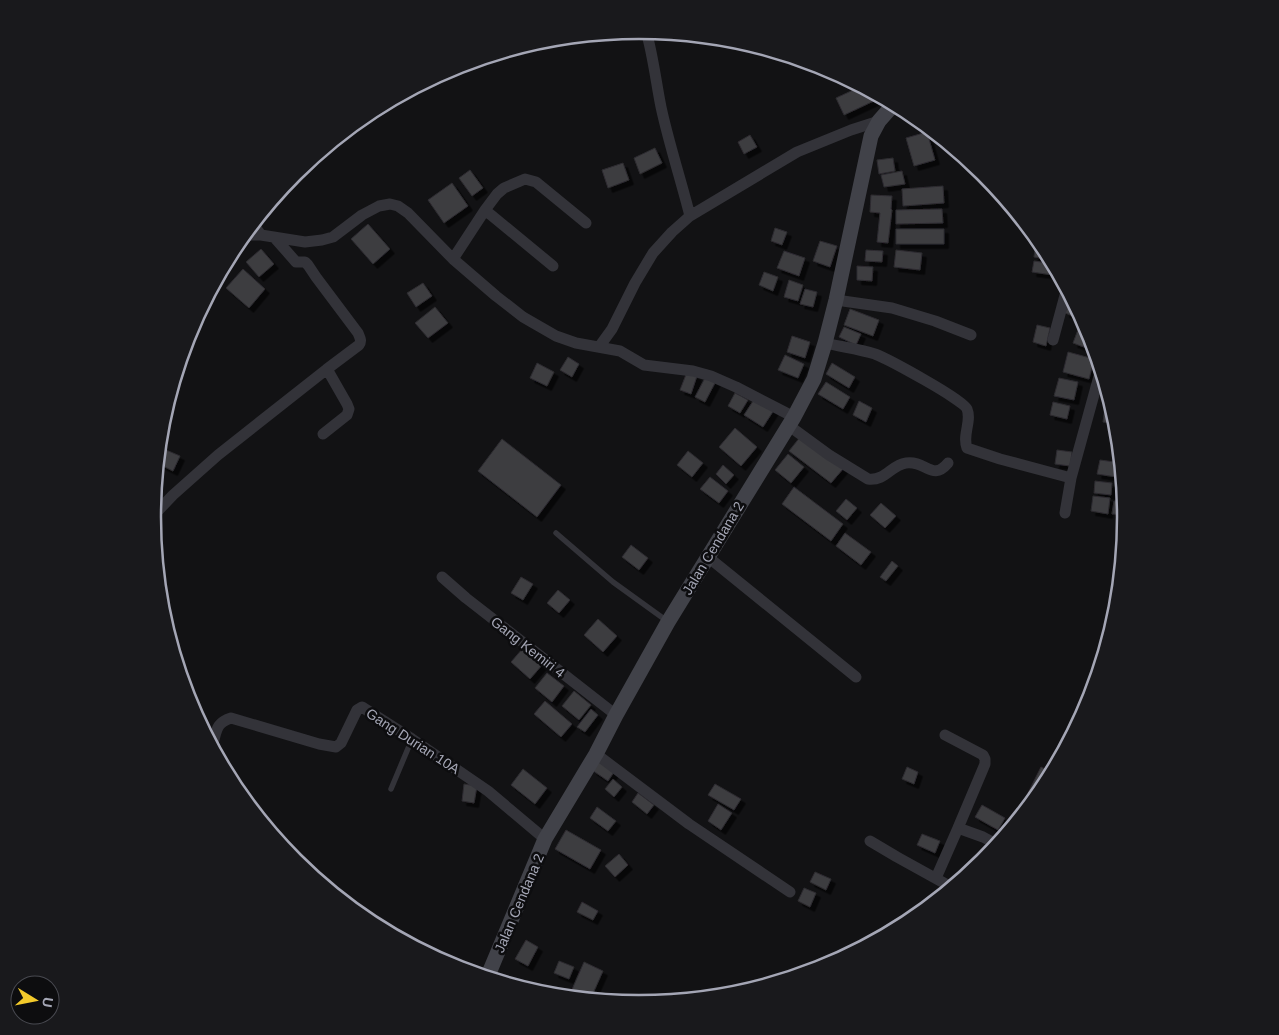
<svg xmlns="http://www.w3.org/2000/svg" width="1279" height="1035" font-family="Arial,sans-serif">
<defs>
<filter id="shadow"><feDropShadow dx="4.5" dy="4.5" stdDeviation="0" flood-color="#0009"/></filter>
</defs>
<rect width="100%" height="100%" fill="#121214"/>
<path fill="#3d3c41" stroke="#2d2c30" filter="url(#shadow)" d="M862,86l9,5 5,9 -32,15 -8,-17z
M927,132l8,28 -21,6 -8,-28z
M750,135l7,12 -13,7 -6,-12z
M655,148l7,15 -22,11 -6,-16z
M893,158l2,13 -16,3 -2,-14z
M623,163l6,17 -21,8 -6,-18z
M470,170l13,18 -11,8 -13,-18z
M902,171l3,13 -21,3 -3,-12z
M452,183l16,23 -24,17 -16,-23z
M943,186l1,17 -41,3 -1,-17z
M871,195l21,1 -1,13 1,1 -4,33 -11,-1 3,-29 -10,-1z
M942,209l1,14 -47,1v-14z
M368,224l22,25 -17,15 -22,-25z
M775,228l12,4 -5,13 -11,-4z
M896,229h48v15h-48z
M1037,237l8,10 7,13 -18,-3z
M820,241l17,5 -7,21 -17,-6z
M261,249l13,15 -15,13 -13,-15z
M866,250l17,1 -1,11 -17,-1z
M896,250l26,3 -2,17 -26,-3z
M784,251l21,7 -6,18 -22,-8z
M1034,261l20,3 6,12 -28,-4z
M857,266l16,1 -1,14 -15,-1z
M243,269l22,20 -16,19 -23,-20z
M764,272l14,5 -5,14 -14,-6z
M789,280l14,5 -5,16 -14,-4z
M423,283l9,13 -16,11 -9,-14z
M805,289l12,3 -4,15 -13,-3z
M1069,302l7,3 8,15 -19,-7z
M435,307l13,16 -20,15 -13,-15z
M850,309l29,11 -6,16 -29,-11z
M1037,325l13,3 -4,18 -13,-4z
M844,327l17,7 -5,11 -17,-8z
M1079,327l11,4 4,13 -2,6 -19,-7z
M792,336l18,6 -5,16 -18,-6z
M1068,352l26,7 -5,20 -26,-7z
M785,355l19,9 -6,14 -20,-8z
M568,357l11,7 -7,13 -12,-7z
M537,363l17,9 -7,14 -17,-8z
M832,363l23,14 -6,11 -23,-14z
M687,372l10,4 -6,18 -11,-4z
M706,376l10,5 -11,21 -10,-5z
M1059,378l19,4 -4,18 -20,-4z
M826,382l24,15 -7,12 -25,-15z
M735,393l13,7 -8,13 -12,-7z
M755,398l19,12 -11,17 -19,-12z
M1106,399h5l6,23v2l-14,-2z
M859,401l13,7 -6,14 -13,-7z
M1053,402l17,4 -3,13 -17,-4z
M735,428l22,19 -16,19 -22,-19z
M801,436l42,33 -12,14 -42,-32z
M502,439l59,46 -24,32 -59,-46z
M166,450l14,6 -7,15 -14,-7z
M1057,450l15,2 -2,14 -15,-2z
M688,451l15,12 -11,14 -15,-12z
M788,454l16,13 -13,16 -16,-13z
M1100,460l22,3 1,15 -26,-4z
M723,465l11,10 -8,9 -10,-10z
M710,477l18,14 -9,12 -19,-14z
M1095,481l17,2 -1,12 -17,-2z
M794,487l49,37 -12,17 -49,-37z
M1093,496l17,2 -2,16 -17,-3z
M846,499l11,9 -10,12 -11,-9z
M1114,501l11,1 1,13 -14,-1z
M881,503l15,13 -11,12 -15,-13z
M845,533l26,19 -10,13 -25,-19z
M631,545l17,13 -9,12 -17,-13z
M892,561l6,5 -12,15 -6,-4z
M521,577l12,7 -10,16 -12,-7z
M558,590l12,10 -11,13 -12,-10z
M598,619l19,17 -14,16 -19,-17z
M524,647l19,17 -13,15 -19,-17z
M547,673l17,13 -12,16 -17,-14z
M574,691l17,14 -12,15 -17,-14z
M545,701l27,23 -11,13 -27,-23z
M591,709l7,6 -13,17 -8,-5z
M600,758l16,11 -8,12 -16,-11z
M907,767l11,5 -4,12 -12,-5z
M1041,767l12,6 -8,16 -8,9 -9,-5z
M523,769l24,19 -12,16 -24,-19z
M613,779l9,8 -8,10 -9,-8z
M464,784l13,2 -3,17 -12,-2z
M715,784l26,15 -7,11 -26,-15z
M638,793l16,12 -7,9 -15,-12z
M718,804l14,9 -11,17 -13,-9z
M982,805l23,13 -7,12 -23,-13z
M597,807l19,14 -8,10 -18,-13z
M566,830l35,20 -11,19 -35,-20z
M922,834l18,7 -5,12 -18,-8z
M619,854l9,11 -13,12 -10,-11z
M815,872l16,7 -5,11 -16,-8z
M804,888l12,5 -6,14 -12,-6z
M582,902l16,9 -5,9 -16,-8z
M526,940l12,7 -10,19 -13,-7z
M559,961l15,6 -5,12 -15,-6z
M584,962l19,9 -13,29 -9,-1 -11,-5z"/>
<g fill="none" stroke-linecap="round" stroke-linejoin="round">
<path stroke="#333339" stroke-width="5.5" d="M556,533l57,49 54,39
M391,789l21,-50"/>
<path stroke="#333339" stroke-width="11" d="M646,31c7,24 10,51 15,76 8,37 20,73 29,109
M485,210l68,56
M253,224l8,11
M274,237l22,25h9l3,3 8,12 42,56c2,5 4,8 1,12l-32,24
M241,238l10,-3h10l44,7 17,-2 11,-3 29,-22 17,-9 11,-2 8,2 10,7 45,46 43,37 27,21 33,19 20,7 44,8 24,14 49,6 18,5 25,11 58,30
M453,259l32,-49 12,-16 7,-6 21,-9 11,3 50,41
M836,300l56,8 43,13 36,14
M1053,340l14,-52
M825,343c17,4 34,6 50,11 13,5 89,46 92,55 5,12 -5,26 0,39l33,11 71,19
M599,347l13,-18 23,-46 18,-30 19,-21 18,-16 107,-64 54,-22 28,-9
M788,425l41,30 39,24c18,2 23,-14 38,-16 20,-3 26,19 42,0
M1065,513l6,-35 30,-109
M152,517l21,-22 45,-40 109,-86 20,35 2,5 -2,6 -24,19
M708,557l148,120
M442,577l24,21 150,117
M945,735l38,20 2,4v5l-27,64
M211,745l2,-2c4,-13 3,-20 18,-25l88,26 17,3 5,-4 16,-33 5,-3 50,32 76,52 57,48
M596,754l93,70 101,68
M870,841l27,16 56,31
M936,878l22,-50 25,9 15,8
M488,975l22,10"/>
<path stroke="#414249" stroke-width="15" d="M487,978l58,-139 51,-85 20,-39 52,-93 126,-205 20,-38 11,-36 11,-43 35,-164 8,-15 15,-17"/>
</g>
<g text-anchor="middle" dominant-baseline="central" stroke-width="5" stroke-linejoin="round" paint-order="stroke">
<g font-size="14" fill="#a4a6b5" stroke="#0d0d0f">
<text transform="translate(713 548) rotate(-59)">Jalan Cendana 2</text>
<text transform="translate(528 647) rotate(38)">Gang Kemiri 4</text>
<text transform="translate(413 741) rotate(33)">Gang Durian 10A</text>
<text transform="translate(519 903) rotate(-67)">Jalan Cendana 2</text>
</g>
</g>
<path d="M0 0H1279V1035H0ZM161 517a478 478 0 1 1 956 0a478 478 0 1 1-956 0Z" fill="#19191c" fill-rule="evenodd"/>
<path fill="none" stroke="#a4a6b5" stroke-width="2.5" d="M161 517a478 478 0 1 1 956 0a478 478 0 1 1-956 0Z"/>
<g transform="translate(35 1000) rotate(100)"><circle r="24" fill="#0d0d0f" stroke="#494a51"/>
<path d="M0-4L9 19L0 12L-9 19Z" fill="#f3ca2b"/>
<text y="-8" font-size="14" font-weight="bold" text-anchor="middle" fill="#a4a6b5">U</text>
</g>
</svg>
